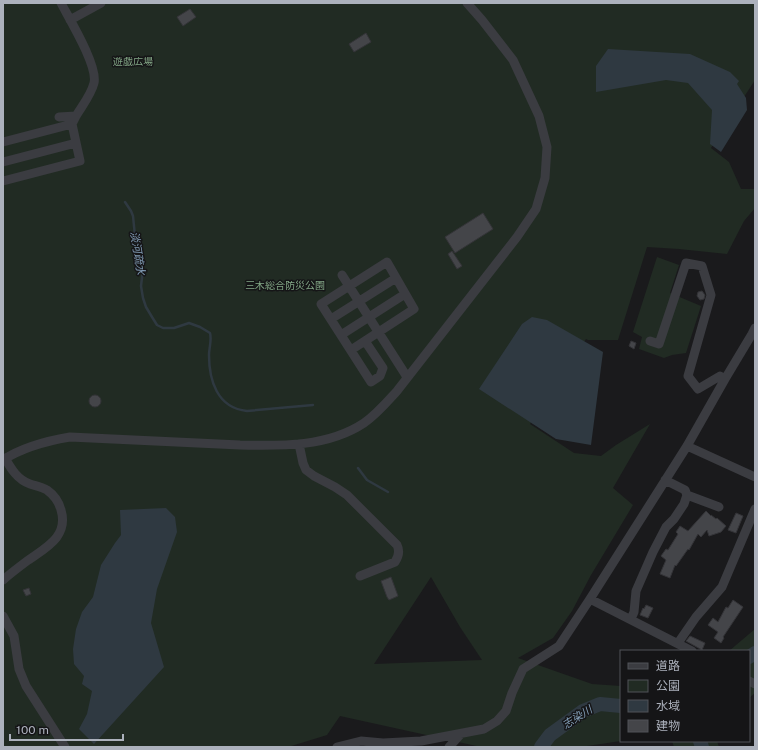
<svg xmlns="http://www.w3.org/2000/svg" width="758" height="750" font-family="'Public Sans','Noto Sans JP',sans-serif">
<rect width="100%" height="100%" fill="#1a1a1c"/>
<path fill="#212b23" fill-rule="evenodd" d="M3,3h752v77l-44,68 18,14 12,27h14v19l-11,13 -17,33 -48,-5 -32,-2 -29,93h-30l-2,-1 -56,85 44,29 27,3 15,-11 34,-21 -37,64 20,17 -42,70 -19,36 -19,27 -35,20 74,26 29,2v55l-34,5 -2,1h-104l-141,-31 -13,19 -39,12h-285zM431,577l29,50 22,33 -108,4z
M657,257l22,8 -9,28 31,13 -15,47 -14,2 -8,3 -25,-9 3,-12 -9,-5z
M755,629v64l-6,5v-47h-20z
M672,741h45l2,6h-45z"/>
<path fill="#2f3941" d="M608,49l82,5 40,18 9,9 -2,3 9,14 1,12 -26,42 -11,-8 2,-34 -24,-27 -22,-3 -70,12v-26z
M532,317l15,3 56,32 -12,93 -35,-6 -77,-50 43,-65z
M166,508l9,9 2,15 -20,57 -6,34 13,44 -70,77 -15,-15 8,-15 5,-23 -10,-7 2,-8 -10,-12 -1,-15 3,-20 6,-17 11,-15 8,-32 14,-22 6,-8 -1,-25z"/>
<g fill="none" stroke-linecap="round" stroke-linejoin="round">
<path stroke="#2f3941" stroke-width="2.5" d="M125,202l6,9 2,5 4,40 6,13 -2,17 2,12 3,9 6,10 5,8 6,3h11l15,-5 11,4 10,6c2,7 -1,15 -1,22 0,25 8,53 38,56l66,-6
M358,468l9,12 21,12"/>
<path stroke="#2f3941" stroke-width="14" d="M749,657l6,-4
M700,741l2,6
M541,747l9,-12 33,-24 17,-7 21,2"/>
</g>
<path fill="#444549" stroke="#343438" d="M190,9l6,8 -13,9 -6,-9z
M366,33l5,9 -17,10 -5,-8z
M483,213l10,16 -38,24 -10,-16z
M452,251l10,15 -5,3 -9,-15z
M702,291l3,4 -1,4 -4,1 -3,-4 1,-4z
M631,341l5,2 -2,6 -5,-3z
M89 401a6 6 0 1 1 12 0a6 6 0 1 1-12 0Z
M706,511l5,5v-1l5,4 1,-1 9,8 -5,6 -12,4 -2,-6 -6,7 -3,-3 -9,16 -1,-1 -12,17 -1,-1 -5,13 -10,-4 6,-14 -5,-4 5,-7 2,1 10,-16 -2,-2 4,-6 8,5z
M736,513l7,3 -7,17 -8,-3z
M391,577l7,19 -9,4 -2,-3 -6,-16z
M29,588l2,6 -5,2 -3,-6z
M733,600l10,7 -20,30 1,1 -3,5 -7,-5 4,-6 -10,-7 5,-7 5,4 8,-15 2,1z
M646,605l7,3 -5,10 -8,-3 3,-7 1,1z
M690,636l15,7 -3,7 -16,-9z"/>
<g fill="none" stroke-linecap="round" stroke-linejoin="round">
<path stroke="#3b3c41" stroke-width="9" d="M70,20l31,-17
M59,117l17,-1c6,-10 15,-21 18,-33 4,-17 -24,-63 -33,-80
M3,142l69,-18
M3,162l73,-19
M3,181l77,-20 -8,-37 4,-8
M342,275l65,102
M331,319l65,-41
M341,335l64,-41
M650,341l9,3 27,-81 16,3 9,29 -23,81 10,13 22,-13 5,3
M351,350l63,-41 -27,-47 -66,42 50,78 9,-6 3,-8 -18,-27
M299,444l4,19 3,7 8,6 21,11 12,8 50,50c3,6 2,11 -2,17l-35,14
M687,446l68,31
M3,460c20,-13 43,-19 67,-23l170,8c42,1 88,2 124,-22 13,-9 23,-21 33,-32l120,-154 19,-28 9,-31 2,-31 -8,-31 -26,-56 -31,-40 -15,-17
M687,495l32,12
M3,580c8,-7 16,-13 24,-19 18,-13 42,-24 34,-51 -2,-8 -7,-15 -14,-20 -5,-3 -11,-4 -17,-6 -12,-4 -19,-15 -25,-26
M590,599l102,52
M3,616l11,20 5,33 7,17 39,61
M631,619l3,-7 2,-21 17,-39 13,-25 8,-8 10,-15 3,-9 -2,-5 -20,-10
M678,643l18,-26 26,-30 33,-78
M749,681l6,3
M337,747l24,-6 22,2 38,-2 63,-12 13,-8 9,-10 6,-18 11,-24 36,-23 31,-47 97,-153 38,-67 27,-45 3,-6
M449,747l11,-12"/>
</g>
<g text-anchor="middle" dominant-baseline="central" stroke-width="3" stroke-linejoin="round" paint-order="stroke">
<g font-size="10" fill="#83a786" stroke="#151517">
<text x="133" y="61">遊戯広場</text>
<text x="285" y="285">三木総合防災公園</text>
</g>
<g font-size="11" font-style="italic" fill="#839eb7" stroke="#151517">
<text transform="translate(138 253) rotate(81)">淡河疏水</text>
<text transform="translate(577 717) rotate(-32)">志染川</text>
</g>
</g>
<rect width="758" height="750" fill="none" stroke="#acb1bc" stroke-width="8"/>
<rect x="620" y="650" width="130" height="92" fill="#151517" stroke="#515359"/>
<rect x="628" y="663" width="20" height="6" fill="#3b3c41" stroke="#515359"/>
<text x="656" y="670" font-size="12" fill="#acb1bc">道路</text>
<rect x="628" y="680" width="20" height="12" fill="#212b23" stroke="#515359"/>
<text x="656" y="690" font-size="12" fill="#acb1bc">公園</text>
<rect x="628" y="700" width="20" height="12" fill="#2f3941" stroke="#515359"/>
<text x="656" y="710" font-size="12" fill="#acb1bc">水域</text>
<rect x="628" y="720" width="20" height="12" fill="#444549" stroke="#515359"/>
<text x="656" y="730" font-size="12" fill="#acb1bc">建物</text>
<path d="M10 734v6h113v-6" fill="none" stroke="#acb1bc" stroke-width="2"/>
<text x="16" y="734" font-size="12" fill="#acb1bc" stroke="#151517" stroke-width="3" paint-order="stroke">100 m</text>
</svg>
